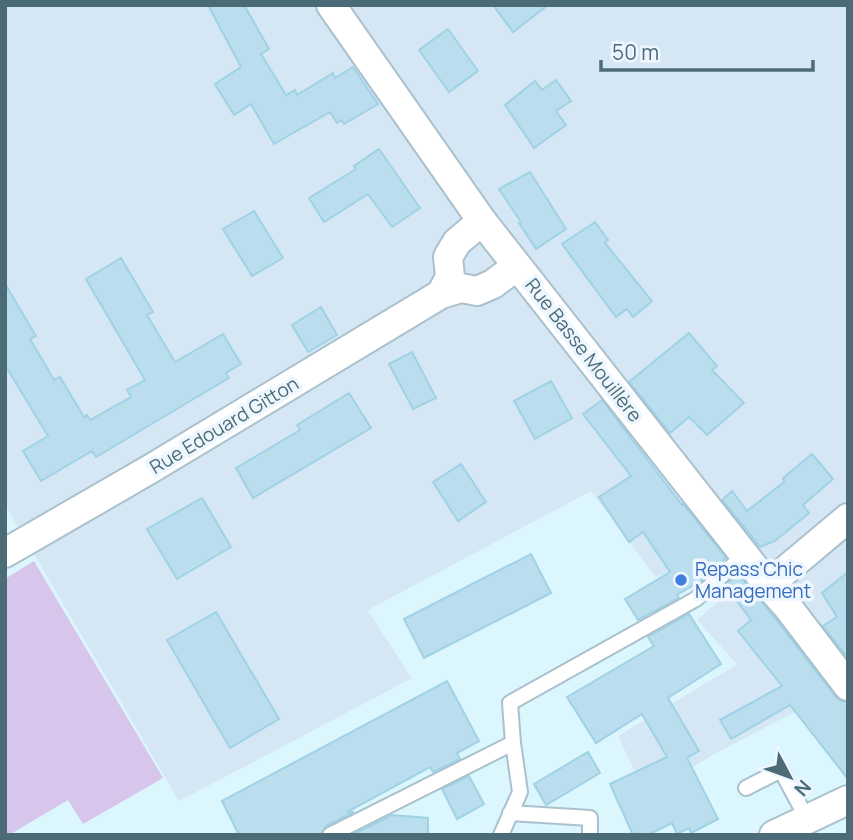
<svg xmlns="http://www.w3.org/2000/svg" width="853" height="840" font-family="Manrope,sans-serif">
<rect width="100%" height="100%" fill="#e7f2fc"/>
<path fill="#d5e7f4" d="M5,5h843v697l-9,-13 -128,67 -65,40 -28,-60 118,-71 -40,-45 33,-79 -73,37 -288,33 44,67 -233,124 -174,-297z"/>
<path fill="#dbf6fd" d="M591,491l65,87 73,-37 31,24 -63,55 40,44 -119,72 27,60 66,-40 128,-67 9,13v133h-843v-330l174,296 233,-122 -44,-69z"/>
<path fill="#d7c5eb" d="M34,561l129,217 -80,46 -15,-24 -59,35h-4v-256z"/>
<path fill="#badeed" stroke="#9fd2e5" stroke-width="2" d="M208,5h36l25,44 -8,5 25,41 9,-5 2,5 36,-22 2,5 18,-11 25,37 -34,20 -3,-4 -4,3 -7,-11 -56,32 -23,-40 -17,11 -19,-31 26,-17z
M493,5h55l-35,27z
M448,29l30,42 -29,21 -30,-42z
M556,80l15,21 -15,10 10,14 -32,23 -29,-43 30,-24 7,9z
M379,149l41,59 -28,19 -24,-33 -44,28 -15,-24 47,-29 -2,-3z
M530,172l36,57 -30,20 -17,-26 2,-1 -22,-33z
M254,211l29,47 -31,18 -29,-47z
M595,222l13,18 -3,3 47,58 -19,16 -6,-8 -11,8 -54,-73z
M121,258l32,54 -6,3 28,47 48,-28 18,30 -15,9 3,5 -133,79 -4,-6 -51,30 -18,-30 25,-15 -43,-71v-81l31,52 -6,3 24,41 6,-3 24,40 3,-2 3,5 41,-23 -4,-7 18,-10 -59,-101z
M321,307l16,28 -29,17 -16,-27z
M689,333l28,33 -5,4 32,33 -37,32 -18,-18 -19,16 -41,-51z
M412,352l24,46 -23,11 -24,-45z
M551,381l21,37 -37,21 -21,-38z
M349,393l22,35 -118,70 -17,-30 64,-38 -3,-5z
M602,400l80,105 1,-1 43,54 -24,22 -25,15 2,3 -41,22 -13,-21 45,-27 -27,-40 -14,10 -30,-45 32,-21 -48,-62z
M812,454l21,25 -30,26 6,8 -34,28 -15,6 -38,-47 10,-9 15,20 37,-29 -1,-4z
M461,464l25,38 -28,19 -25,-39z
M202,498l29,49 -54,32 -30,-50z
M531,554l20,39 -127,65 -20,-39z
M848,572v86l-25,-32 14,-9 -15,-24z
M738,574l36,43 61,79 6,5 7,1v77l-58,-74 -59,34 -11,-19 62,-34 -44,-55 13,-11 -26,-35z
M216,612l63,107 -49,29 -63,-108z
M689,614l32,50 -53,34 31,53 -12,7 31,61 -27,14 -2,-5 -12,6 -5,-11 -24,12h-15l-23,-51 57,-27 -25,-43 -46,29 -29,-46 87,-51 -6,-9z
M447,681l32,60 -22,12 3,6 -27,13 -3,-5 -83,45h7l-28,14 -6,9h-81l-17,-34z
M588,752l12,21 -54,32 -12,-21z
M469,776l15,28 -27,15 -15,-30z
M392,815l36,3v17h-76z"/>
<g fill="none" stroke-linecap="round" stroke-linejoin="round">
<defs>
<path id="lane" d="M746,788l35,-18 26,49
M510,813l80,5v17
M330,835l183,-92 -3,-40 186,-104 48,-44
M501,835l19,-43 -7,-49"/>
<path id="street" d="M331,5l151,216 286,364 19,21 61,80
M441,294l9,-17 -2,-20 9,-15 25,-21
M5,553l147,-85 289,-174 20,-6 16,3 16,-7 24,-18
M768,585l80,-67
M774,835l74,-35"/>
</defs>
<use href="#lane" stroke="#aac1cd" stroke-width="18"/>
<use href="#street" stroke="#aac1cd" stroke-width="32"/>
<use href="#lane" stroke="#fff" stroke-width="14"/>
<use href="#street" stroke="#fff" stroke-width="28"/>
</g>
<circle fill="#3f7fe0" stroke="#eef6ff" stroke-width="2.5" cx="681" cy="580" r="7"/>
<g text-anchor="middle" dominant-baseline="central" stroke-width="7" stroke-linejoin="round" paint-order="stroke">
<g font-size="19" fill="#4b6c77" stroke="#eef6ff">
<text transform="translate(584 350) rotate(52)">Rue Basse Mouillère</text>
<text transform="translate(224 425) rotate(-31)">Rue Edouard Gitton</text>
</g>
<g font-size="19" fill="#366cbe" stroke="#eef6ff" text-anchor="start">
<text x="695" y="569">Repass'Chic<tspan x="695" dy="22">Management</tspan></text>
</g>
</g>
<rect width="853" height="840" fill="none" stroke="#4b6c77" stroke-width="14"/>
<g transform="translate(790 777) rotate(131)" stroke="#eef6ff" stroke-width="5" paint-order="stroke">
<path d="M0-5L12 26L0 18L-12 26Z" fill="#4b6c77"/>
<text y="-10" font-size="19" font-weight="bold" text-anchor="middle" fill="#4b6c77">N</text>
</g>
<path d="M601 60v10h212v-10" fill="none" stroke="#4b6c77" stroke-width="3.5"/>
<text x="612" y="60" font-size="21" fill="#4b6c77" stroke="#eef6ff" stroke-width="5" paint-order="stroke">50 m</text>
</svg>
